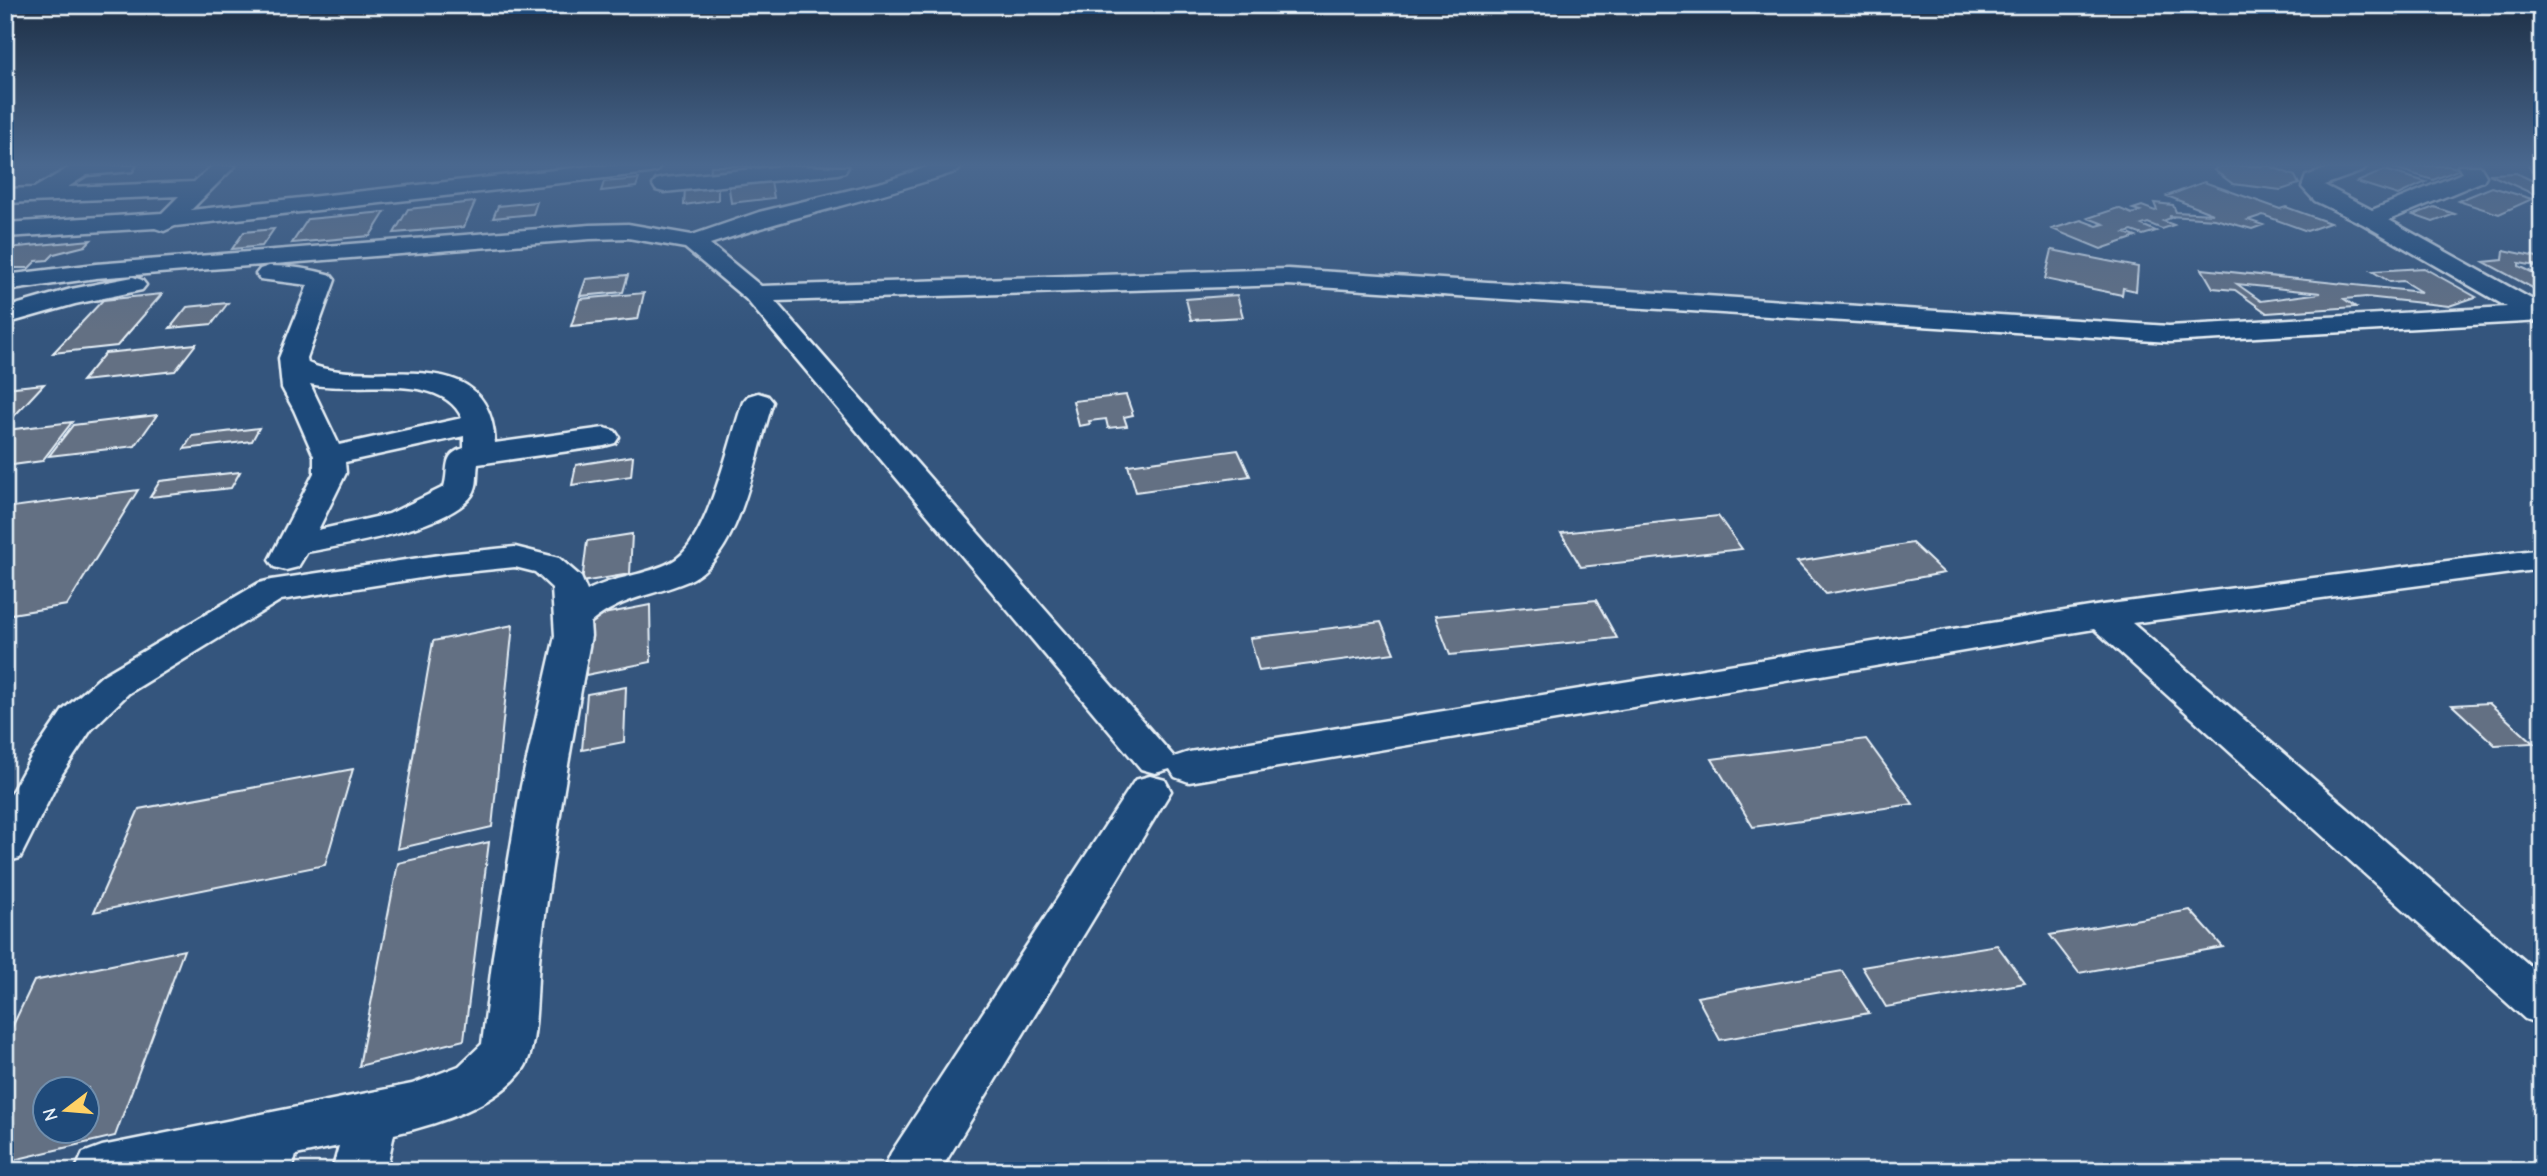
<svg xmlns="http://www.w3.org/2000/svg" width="2547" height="1176" font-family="'Comic Neue',sans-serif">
<rect width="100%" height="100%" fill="#34557d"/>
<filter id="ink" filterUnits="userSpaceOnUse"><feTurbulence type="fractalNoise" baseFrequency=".0143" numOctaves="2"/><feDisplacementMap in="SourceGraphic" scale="14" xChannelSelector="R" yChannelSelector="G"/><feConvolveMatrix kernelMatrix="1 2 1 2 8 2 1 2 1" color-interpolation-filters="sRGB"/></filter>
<g filter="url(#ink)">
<path fill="#647083" stroke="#e8f1f8" stroke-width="2" fill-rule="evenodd" d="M711,166h111l-112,12z
M2220,166h50l25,10 4,8 -18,6 -48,-6 -19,-14z
M2399,166h51l10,3 -27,11 -39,-12z
M2385,170l41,12 -28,13 -41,-13z
M2516,173l26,12v13l-53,-24z
M770,176l4,22 -43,5 -3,-22z
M639,179l-3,8 -35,4 3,-9z
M2204,182l76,27 6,-2 44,16 -23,8 -44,-16 -15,5 15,5 -11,4 -37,-10 -46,-3 4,1 -10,4 11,4 -12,4 -14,-6 -6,2 14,6 -13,4 -11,-4 -7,2 11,4 -35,12 -49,-20 29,-9 16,6 7,-2 -16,-6 30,-10 14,6 8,-3 -7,-2 9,-3 13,5 2,-1 -3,-7 19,2 3,7 37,2 -46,-18z
M718,184v16l-34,5 1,-17z
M2492,187l40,12 -33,15 -41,-13z
M475,202l-11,25 -70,6 14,-24z
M537,202l-4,12 -40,4 5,-12z
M2434,207l21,7 -22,8 -20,-7z
M385,212l-15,24 -78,7 16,-24z
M274,229l-12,17 -30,3 12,-17z
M91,240l-6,6 -31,8 -6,6 -12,1 -7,7h-24l3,-20z
M2052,250l86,17 -2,24 -13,-3 -1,7 -77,-16z
M2504,250l38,8v9l-23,-4v3l23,11v16l-58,-31 19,-2z
M2424,268l52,29 -27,9 -83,-9 -22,2 12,8 -89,6 -32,-23 -22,-2 -11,-19 219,23 -18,-11 -13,1 -18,-11zM2237,284l84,9 -60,8z
M628,275l-5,17 -43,4 6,-17z
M644,293l-6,26 -67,7 9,-27z
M162,294l-45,52 -64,7 50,-53z
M1237,295l6,22 -52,3 -5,-21z
M228,303l-16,21 -42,4 17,-21z
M196,344l-21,27 -93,10 23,-28z
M44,384l-39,42v-38z
M1126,395l7,20 -9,2 3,9 -19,2 -2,-9 -17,2 1,3 -11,2 -6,-25z
M157,415l-22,31 -86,10 24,-31z
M72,422l-30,39 -37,5 2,-36z
M259,428l-7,13 -68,8 8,-13z
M1238,450l12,26 -114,16 -8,-27z
M633,456l-2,20 -59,9 4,-20z
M240,472l-9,16 -81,9 10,-16z
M138,490l-71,115 -62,10v-107z
M1718,516l24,33 -161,18 -20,-34z
M632,534l-2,40 -48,8 5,-41z
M1912,543l32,30 -118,21 -29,-32z
M1596,600l21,38 -167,17 -15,-39z
M650,605l1,57 -65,13 2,-58z
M1381,622l13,31 -135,18 -9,-33z
M513,625l-21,202 -95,22 36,-208z
M626,687l-2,55 -42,8 5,-56z
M2489,703l44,40 -38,2 -43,-40z
M1866,739l47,65 -160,23 -41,-68z
M353,769l-28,96 -231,47 45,-103z
M489,842l-25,198 -105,26 39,-203z
M2190,910l33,37 -144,26 -29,-38z
M1997,945l28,38 -139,24 -24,-40z
M184,950l-69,186 -110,26v-120l29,-61zM46,1088h42v42h-42z
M1842,971l27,42 -149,27 -23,-43z"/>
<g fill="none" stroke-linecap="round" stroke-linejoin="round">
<defs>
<path id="minor" d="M72,166h63l-3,5 -45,4 -19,12 126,-5 18,-16h23l-44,44 401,-44h68l-3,5 -8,2 -474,53 -11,5 -9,-3 -150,9v-14l157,-10 17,-17 -174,7v-14l29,-1z
M785,166l63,1 -3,5 -8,2 -173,18 -8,-2 -3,-5 3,-5 8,-2z
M930,166h31l-3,5c-82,28 -166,45 -248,73l51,42 527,-17 881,57 338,-19 -144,-83 -48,-23 -13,-14 4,-11 29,-10h31l-3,5 -39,14 48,25 90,-37 -4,-7h22l6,10 -3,5 -94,39 153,85v16l-373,21 -881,-57 -513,16 399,456 15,-5 913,-147 440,-56v20l-410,54 410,353v49l-17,-6 -431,-390 -905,153 -14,-5 -5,-8 -15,4 -14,-4 -395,-470 -61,-51 -57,-10 -38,1 -494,39 -91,13v-16l91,-11 494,-39 38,-1 64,11 67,-23 124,-30z
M2530,166h12v7l-9,-2z
M269,266c21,0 41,3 62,9l4,5 -28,78 1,5c61,29 181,-28 187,80l109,-15 11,3 4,6 -4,6 -11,3 -126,18c-2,10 1,21 -6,31 -22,33 -127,50 -165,57l-9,15 -12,3 -12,-3 -5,-7 45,-87v-17l-20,-46 -12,-22 -3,-30 29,-73 -48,-6 -4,-5 4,-5zM310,384c44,10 131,-14 152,34l-123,27zM464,436v12c-23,7 -14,21 -20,39l-55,27 -71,16 28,-57 -1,-11z
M133,277l9,3 4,5 -4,5 -67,14 -70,20v-16l66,-19z
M758,393l10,3 5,6c-18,52 -31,155 -85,179 -38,16 -63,14 -98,42l1,13c-20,105 -37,210 -51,316 -4,29 -1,94 -16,116 -25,37 -88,57 -130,66l-8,37h-54l7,-25 -43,9 -4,16h-54l1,-4 -17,4h-147l8,-18 19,-7 310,-62 47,-18 23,-22 11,-88 28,-170 34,-150 -3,-48 -17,-16 -20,-5 -69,7 -165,26 -152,93 -38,37 -29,44 -42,84 -15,4v-58l25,-45 33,-49 40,-35 156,-92 12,-3 175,-26 69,-7 44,11 22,19 6,14c27,-15 59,-15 86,-30 35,-19 56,-120 70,-159l5,-6z
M1150,776l15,4 6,11 -231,380h-57l8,-18 244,-373z"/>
</defs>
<use href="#minor" stroke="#e8f1f8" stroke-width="5"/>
<use href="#minor" fill="#1f4a7a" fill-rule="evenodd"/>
</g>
</g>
<linearGradient id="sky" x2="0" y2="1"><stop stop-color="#1d2f45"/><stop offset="0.5" stop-color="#4a688f"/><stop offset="1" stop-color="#4a688f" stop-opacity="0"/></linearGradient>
<rect width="2547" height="330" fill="url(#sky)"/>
<rect width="2547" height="1176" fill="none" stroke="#1f4a7a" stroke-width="28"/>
<rect x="14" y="14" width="2519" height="1148" fill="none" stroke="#e8f1f8" stroke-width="2.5" filter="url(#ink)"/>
<g transform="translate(66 1110) rotate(254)"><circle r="33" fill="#1f4a7a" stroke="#6f8dac" stroke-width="2"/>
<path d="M0-5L12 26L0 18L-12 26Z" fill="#ffd166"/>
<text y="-10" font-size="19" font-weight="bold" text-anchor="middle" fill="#e8f1f8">N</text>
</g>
</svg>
